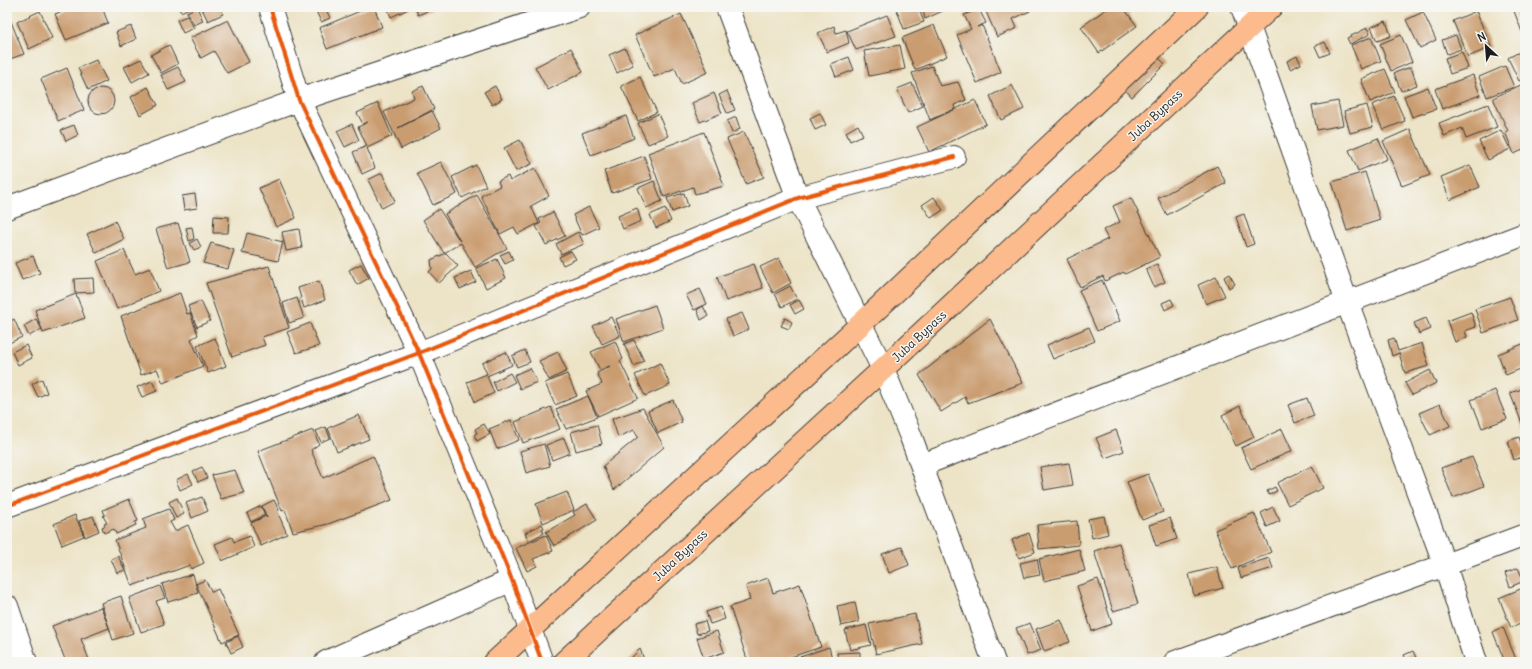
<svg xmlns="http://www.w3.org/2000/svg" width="1532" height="669" font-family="Delius,sans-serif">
<rect width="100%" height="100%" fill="#f6f6f2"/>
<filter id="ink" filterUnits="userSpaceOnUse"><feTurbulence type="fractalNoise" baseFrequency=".025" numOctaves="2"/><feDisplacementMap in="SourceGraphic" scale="8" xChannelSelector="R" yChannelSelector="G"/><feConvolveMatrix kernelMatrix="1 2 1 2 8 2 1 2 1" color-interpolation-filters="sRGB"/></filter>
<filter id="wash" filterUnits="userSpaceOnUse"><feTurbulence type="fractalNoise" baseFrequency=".012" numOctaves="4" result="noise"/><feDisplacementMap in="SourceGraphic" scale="16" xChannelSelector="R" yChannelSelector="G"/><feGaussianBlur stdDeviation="0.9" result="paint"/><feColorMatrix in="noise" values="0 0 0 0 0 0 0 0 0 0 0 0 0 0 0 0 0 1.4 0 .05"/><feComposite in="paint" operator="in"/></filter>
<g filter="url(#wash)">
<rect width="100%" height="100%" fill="#ede4c8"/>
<g id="blocks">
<path fill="#ca9d71" d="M73,7h29l6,16 -42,17 -11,-26z
M178,7h13l-10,5z
M197,7l6,14 -9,4 -7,-13z
M201,7h19l3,7 -15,7z
M321,7h4l5,11 -9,4 -6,-13z
M370,7h4l8,20 -55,22 -8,-21z
M387,7h26l-22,10z
M415,7h22l-19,8z
M897,7h21l6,15 -20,7 -8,-21z
M922,7h24l1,2 -22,10z
M984,7h44l2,4 -17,8 4,9 -20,9z
M1109,7h14l14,19 -38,27 -18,-26z
M1525,8v23l-3,1 -8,-21z
M979,9l7,14 -9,4 5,-2 19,47 -24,11 -20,-48 14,-6 -7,-14z
M40,11l12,27 -23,11 -12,-27z
M1476,11l15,36 -23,10 -15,-36z
M1423,12l13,28 -16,8 -14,-28z
M8,14l16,40 -17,6v-45z
M681,14l27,58 -26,12 -7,-16 -21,9 -19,-42z
M887,15l9,21 -40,14 -9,-19z
M187,16l7,12 -11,5 -6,-13z
M228,20l21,42 -22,11 -13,-22 -13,7 -11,-20z
M1386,21l5,15 -14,5 -6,-14z
M934,25l13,31 -32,14 -13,-32z
M131,26l5,13 -15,7 -5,-14z
M834,26l2,7 10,-3 3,13 -22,9 -9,-19z
M1367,28l3,6 -20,10 -3,-6z
M1401,35l11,27 -21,9 -11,-27z
M1456,35l5,14 -14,5 -5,-14z
M1371,37l10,24 -20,8 -10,-24z
M1325,42l5,11 -10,4 -5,-11z
M169,45l9,19 -17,9 -10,-18z
M900,45l5,24 -36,7 -5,-25z
M571,48l12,24 -35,18 -13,-23z
M625,48l8,17 -16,8 -8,-18z
M1525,49v29l-6,3 -11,-23z
M1151,50l14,14 -33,33 -14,-15z
M1462,52l6,16 -18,6 -5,-16z
M1297,56l4,8 -11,5 -3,-8z
M849,57l5,13 -18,7 -5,-13z
M141,59l8,14 -17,9 -8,-15z
M96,60l11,21 -19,9 -10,-22z
M932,66l8,20 18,-4 8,18 -12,5 1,4 -25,11 -18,-47z
M1505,66l9,21 -27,10 -8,-20z
M178,67l8,15 -18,8 -7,-15z
M1411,67l6,18 -16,6 -7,-18z
M67,68l17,42 -26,11 -17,-42z
M1385,69l10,23 -25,10 -9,-23z
M1473,75l7,20 -38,14 -7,-20z
M640,77l17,35 -19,9 -17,-35z
M912,83l11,23 -15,7 -11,-24z
M1525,83v49l-3,2 3,8v7l-11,5 -9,-22 3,-1 -15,-33z
M1012,85l12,24 -23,11 -11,-24z
M423,86l11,23 -36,19 34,-17 9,17 -40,21 -17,-37 30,-14 -2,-7z
M495,86l7,13 -10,6 -8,-13z
M148,87l10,18 -18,10 -9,-18z
M1428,87l8,22 -24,8 -8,-21z
M88 101a13 13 0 1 1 26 0a13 13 0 1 1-26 0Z
M727,91l8,19 -8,3 -8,-18z
M714,93l8,20 -22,9 -8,-19z
M1394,96l11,25 -22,9 -11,-25z
M975,100l11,24 -57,28 -12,-25z
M1338,101l5,24 -26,5 -5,-24z
M378,103l14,33 -25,12 8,20 -13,6 -9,-22 14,-6 -9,-19 10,-5 -5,2 -6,-11z
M1488,104l9,23 -31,12 -4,-11 -18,8 -5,-13z
M1367,105l6,22 -23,6 -6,-22z
M820,113l6,12 -11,5 -5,-12z
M658,114l10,22 -20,8 -10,-21z
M626,116l8,22 -43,17 -9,-22z
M736,117l4,12 -8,4 -5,-12z
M352,124l7,16 -14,7 -8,-16z
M74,125l4,10 -12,6 -5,-11z
M858,125l5,10 -13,6 -4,-9z
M1410,129l20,46 -28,11 -19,-45z
M1501,130l9,19 -22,11 -9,-19z
M704,132l20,54 -29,8 -2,-7 -29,10 -16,-44z
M744,132l20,45 -18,7 -19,-45z
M1378,138l9,21 -29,12 -9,-21z
M520,140l12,24 -16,7 -12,-23z
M644,156l8,23 -40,14 -8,-22z
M441,162l16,32 -24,11 -16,-32z
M476,165l10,21 -24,12 -10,-21z
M1470,165l10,22 -30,13 -9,-23z
M1217,166l9,17 -59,32 -9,-17z
M535,168l14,28 -18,10 8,17 -21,11 -4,-7 -14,7 -19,-38 19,-10 -2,-5 10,-5 2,5z
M1365,172l15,48 -33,11 -15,-49z
M382,173l13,28 -13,7 -14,-28z
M279,179l17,39 -20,9 -17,-39z
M654,181l8,20 -16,7 -8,-20z
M684,193l4,13 -16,6 -5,-14z
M195,194l2,14 -13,2 -2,-14z
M477,195l30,53 -32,19 -14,-24 -17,10 -21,-33 16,-11 21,32 -15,-27z
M934,197l9,13 -12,8 -9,-13z
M1131,198l29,59 -35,17 -1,-2 -19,9 -2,-5 -23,11 -13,-28 41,-20 -5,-9 17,-8 -7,-16z
M589,207l10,20 -17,8 -9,-20z
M637,208l4,13 -18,8 -5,-13z
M665,208l6,13 -15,7 -6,-13z
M553,212l12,24 -19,9 -10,-19 5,-3 -2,-4z
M1244,214l10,30 -8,3 -10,-30z
M214,216l15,1 -1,16h-15z
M115,221l9,18 -28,14 -9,-19z
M178,223l12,39 -22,6 -12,-39z
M192,227l2,12 -5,2 -3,-13z
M299,229l3,19 -16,3 -4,-19z
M578,232l6,12 -23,10 -5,-10z
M247,233l36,9 -5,19 -36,-8z
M197,239l4,8 -7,3 -4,-7z
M211,243l23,7 -6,19 -25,-6z
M124,250l11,24 15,-6 9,23 -42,18 -20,-48z
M509,251l4,9 -8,4 -5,-9z
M571,251l5,8 -13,6 -4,-8z
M446,253l12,13 -19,17 -10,-11 3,-3 -1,-9z
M33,256l7,17 -18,7 -7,-17z
M779,258l12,25 -18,10 -13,-26z
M497,259l9,19 -20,10 -10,-20z
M361,264l8,14 -12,7 -8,-15z
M754,264l9,24 -37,13 -9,-24z
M1157,264l8,18 -11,5 -8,-18z
M269,266l20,62 -27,9 3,8 -33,12 -26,-74z
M471,271l5,11 -16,7 -5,-11z
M1229,274l6,10 -6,4 -5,-11z
M1216,277l9,19 -19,8 -8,-19z
M93,278l1,14 -19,1 -1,-14z
M1102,280l18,41 -23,10 -18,-41z
M319,281l6,19 -21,8 -6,-20z
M790,286l7,13 -15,8 -7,-13z
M700,289l7,15 -13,6 -8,-15z
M180,293l7,21 3,-1 8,22 -7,4 12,27 -40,17 -6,-14 -16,6 -20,-59z
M76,294l9,24 -42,15 -8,-23z
M1510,297l8,23 -35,13 -8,-24z
M297,298l7,20 -15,5 -6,-20z
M1171,299l3,6 -9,5 -3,-7z
M799,300l5,9 -9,5 -5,-9z
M201,301l9,20 -13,6 -9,-21z
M655,305l8,23 -39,14 -8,-23z
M703,306l5,10 -7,4 -4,-10z
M1471,312l5,15 -11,4 2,6 -12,5 -8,-21z
M742,313l7,16 -16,7 -7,-17z
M611,317l9,19 -18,8 -9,-18z
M785,318l7,4 -3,7 -8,-3z
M1426,318l5,11 -12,5 -5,-11z
M14,319l8,18 -15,7v-21z
M36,319l6,10 -13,7 -5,-10z
M990,319l33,64 -55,20 -3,-6 -24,15 -22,-37z
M310,323l9,23 -23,7 -9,-21z
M1089,327l6,14 -42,18 -6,-14z
M215,338l11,28 -18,7 -11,-27z
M1394,338l4,13 24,-8 7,23 -24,7 -6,-20 -7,3 -4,-16z
M634,340l10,21 -10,5 -10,-22z
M615,341l8,18 -3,2 18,37 -40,18 -12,-25 16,-7 -5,-11 13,-7 -10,4 -9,-18z
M1525,343v24l-19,8 -8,-21z
M26,345l6,13 -14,7 -6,-13z
M525,350l5,12 -13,5 -5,-11z
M506,352l6,13 -25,11 7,17 -19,9 -8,-20 20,-8 -5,-11z
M558,352l9,19 -18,9 -10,-19z
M660,363l10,22 -25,11 -10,-21z
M530,368l7,14 -17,7 -6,-14z
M1430,370l6,13 -24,12 -7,-12z
M510,373l5,9 -18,9 -4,-9z
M567,374l10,22 -22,9 -10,-22z
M42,379l5,14 -9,4 -6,-13z
M152,381l5,10 -15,6 -5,-10z
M1525,388v43l-15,-38z
M1495,390l12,29 -25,9 -11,-28z
M588,396l9,21 -31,12 -10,-20z
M1307,398l7,18 -19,7 -7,-18z
M673,400l9,22 -24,11 -10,-22z
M1440,404l10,22 -20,9 -11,-22z
M1240,406l14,31 -18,9 -14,-31z
M551,407l9,22 -37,14 -8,-21z
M643,408l21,39 -50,43 -11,-24 35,-29 -4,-7 -16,7 -6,-18z
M359,415l10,24 -32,13 -9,-24z
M511,420l8,20 -22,9 -8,-20z
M484,424l6,10 -13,7 -3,-6 3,-2 -2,-4z
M597,425l5,19 -26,7 -5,-19z
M326,427l4,11 -9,4 -5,-11z
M1282,429l10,22 -41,18 -10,-21z
M313,430l6,14 -8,6 12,28 50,-22 19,44 -64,24 -35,8 -8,-22 -3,1 -24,-60z
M1116,430l8,21 -19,7 -9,-20z
M1519,437l6,19 -11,4 -6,-19z
M564,438l6,15 -18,7 -6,-15z
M544,444l6,22 -24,7 -6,-22z
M1472,457l12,29 -31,12 -12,-30z
M1069,463l4,22 -29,5 -4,-23z
M1312,466l11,22 -35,17 -11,-22z
M202,467l5,11 -9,4 -5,-11z
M235,470l9,23 -23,6 -9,-24z
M188,474l5,10 -13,6 -4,-10z
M1148,474l15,38 -21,8 -15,-38z
M1275,487l2,4 -8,4 -2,-4z
M567,492l7,18 -31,13 -7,-19z
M202,497l6,14 -16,7 -6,-15z
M177,498l7,16 -8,4 -7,-16z
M129,499l9,22 -3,1 1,3 -20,9 -2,-5 -10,4 -2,-6 3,-1 -1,-2 3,-1 -4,-7 2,-1 -2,-5z
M274,500l5,10 -2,1 10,23 -26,12 -10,-23 15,-7 1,2 -5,-12z
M587,504l10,16 -43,26 -8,-14 29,-17 -2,-3z
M261,506l4,9 -14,7 -4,-9z
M1273,507l7,14 -13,6 -6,-14z
M169,509l5,11 -4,2 5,9 13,-6 16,38 -13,6 -1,-4 -58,21 -17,-46 31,-12 -3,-9z
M1254,513l17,39 -39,17 -17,-39z
M75,515l9,21 -22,9 -8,-21z
M93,516l6,15 -14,6 -6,-16z
M1104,516l4,18 -16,4 -4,-19z
M1170,518l7,21 -21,7 -7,-21z
M1077,521l2,24 -40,4 -2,-24z
M542,524l2,4 -2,1 2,4 -15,8 -4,-8z
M1029,533l6,19 -16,6 -7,-18z
M546,535l7,16 -20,8 4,7 -10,5 -11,-23z
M250,536l4,11 -32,14 -7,-17 17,-7 2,5z
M1119,543l19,61 -25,7 -19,-60z
M902,547l7,18 -20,8 -7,-19z
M1079,549l6,22 -41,10 -5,-22z
M118,556l7,14 -8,3 -6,-14z
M1269,558l4,10 -32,10 -3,-10z
M1037,559l3,16 -16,3 -4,-15z
M1217,567l6,21 -29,8 -5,-22z
M1518,568l6,13 -14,6 -5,-14z
M193,574l5,19 -30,9 -6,-18z
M768,578l5,15 27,-9 21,63 -45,15h-28l-18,-55 20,-7 -4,-14z
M1098,579l14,45 -20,7 -15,-45z
M205,580l7,12 6,-3 21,46 -17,7 -26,-58z
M160,586l5,12 -9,3 8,23 -23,8 -12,-34z
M1525,587v35l-14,6 -12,-30z
M121,596l12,37 -20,7 -12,-37z
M855,602l4,20 -18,4 -4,-20z
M101,607l8,21 -28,11 9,23h-24l-14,-36z
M721,607l4,12 -15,5 -4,-12z
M915,614l7,30 -46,10 -7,-30z
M1061,620l9,22 -26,9 -8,-22z
M705,621l3,10 -11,3 -3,-10z
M1030,623l11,27 -14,5 -11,-27z
M866,625l5,20 -21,5 -5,-20z
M1503,627l14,35h-12l-12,-30z
M717,631l7,21 -20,7 -7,-21z
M238,636l5,11 -12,6 -5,-11z
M829,647l4,15h-38l-1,-3z
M1525,647v12l-4,-10z
M640,649l5,13h-18z
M1413,651l5,11h-11l-3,-7z
M860,652v10h-22l-1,-9z"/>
</g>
</g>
<g filter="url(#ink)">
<use href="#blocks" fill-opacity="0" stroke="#3b3a36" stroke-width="1"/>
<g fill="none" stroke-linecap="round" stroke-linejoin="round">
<defs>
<path id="street" d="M270,7l29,93 120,253 93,227 30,82
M727,7l71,191 85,171 28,68 83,225
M1242,7l105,295 98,263 31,97
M7,208l292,-108 280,-93
M922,465l603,-231
M7,506l412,-153 379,-155 156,-41
M7,606l19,56
M326,662l186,-82
M1175,662l270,-97 80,-30"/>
<path id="primary" d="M495,662l366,-338 336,-317
M564,662l319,-293 388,-362"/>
</defs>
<use href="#street" stroke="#3b3a36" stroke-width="24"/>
<use href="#primary" stroke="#3b3a36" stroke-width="24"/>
<use href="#street" stroke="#fff" stroke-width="22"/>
<use href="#primary" stroke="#fbbb8d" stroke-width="22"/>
<defs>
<path id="cycleway" d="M270,7l29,93 120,253 93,227 30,82
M7,506l412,-153 379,-155 156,-41"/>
</defs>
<use href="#cycleway" stroke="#f6f6f2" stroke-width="6"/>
<use href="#cycleway" stroke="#e8590c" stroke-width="4"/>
</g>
</g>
<g text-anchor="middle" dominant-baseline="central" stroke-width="3" stroke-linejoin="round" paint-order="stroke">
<g font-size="12" fill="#1c1c1c" stroke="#f6f6f2">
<text transform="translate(1155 115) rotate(-43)">Juba Bypass</text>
<text transform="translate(919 336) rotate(-43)">Juba Bypass</text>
<text transform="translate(680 555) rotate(-43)">Juba Bypass</text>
</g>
</g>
<rect width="1532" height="669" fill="none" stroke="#f6f6f2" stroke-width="24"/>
<g transform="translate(1486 46) rotate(334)" stroke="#f6f6f2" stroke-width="3" paint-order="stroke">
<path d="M0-3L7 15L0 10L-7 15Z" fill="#1c1c1c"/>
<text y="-6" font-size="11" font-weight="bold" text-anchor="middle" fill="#1c1c1c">N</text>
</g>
</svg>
